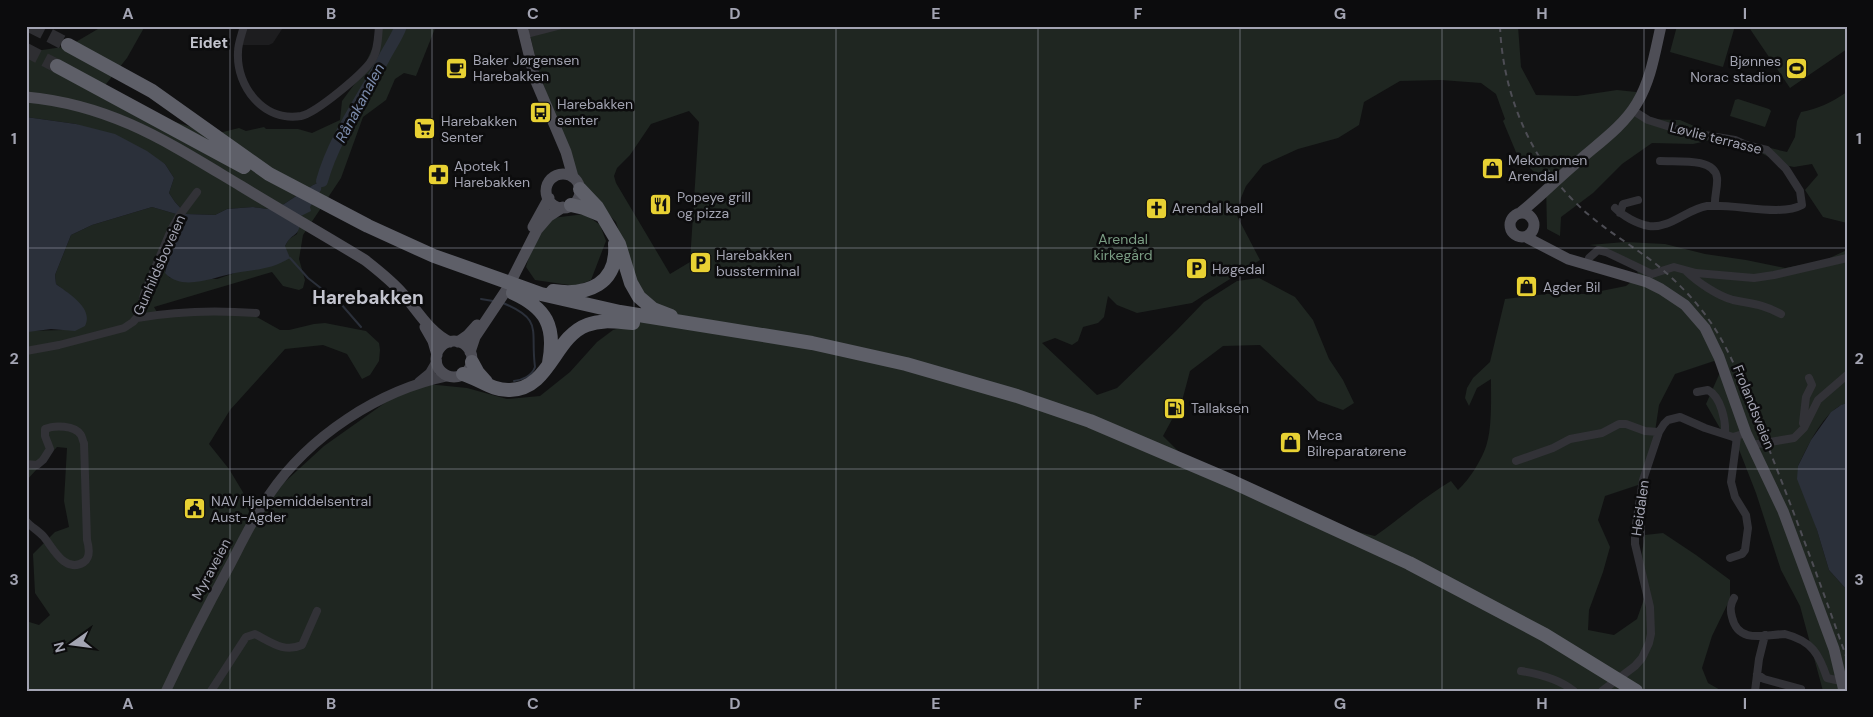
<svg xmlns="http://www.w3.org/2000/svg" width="1873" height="717" font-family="'DM Sans',sans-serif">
<rect width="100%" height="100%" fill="#111112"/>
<path fill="#1d1d1f" d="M248,26h36l-11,17 -4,2h-27z"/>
<path fill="#1f2621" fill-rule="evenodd" d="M103,26h42l-18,32 -25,31 73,33 34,10 10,1 20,-5 7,3 18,-4 2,2h32l14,4 28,-13 2,-19 17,-23 17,-38 1,-14h59l-20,50 -12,-3 -9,6 -9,21 -23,17 -22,61 -38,57 -4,24 6,21 -2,8 -4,2 -16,-4 -11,-14 -118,35 4,7 41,-4 56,6 25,14h9l25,-6 11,-1 41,8 13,12 1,7 -1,11 -9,14 -8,4 -15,-25 -24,-9 -38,4 -55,61 -21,34 20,25 21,35 15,-4 59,-54 65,-46 38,-16 40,4 40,11 33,-3 30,-24 27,-30 16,-12 39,-11 -16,-34 -20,-63 -24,-24 -20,-29 -35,-104 -9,-39h990l3,41 15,28 41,1 40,-6 19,2 5,27 39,1 35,15 72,17 8,-15 2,-16 4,-9c17,-3 31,-10 46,-20v131l-24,-6 -18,-27 13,-15 -6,-11 -18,3 -10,-2 -34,-18 -39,-7 -18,4 -41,-1 -30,21 -29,29 -32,24 -1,19 -13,-7 -1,-46 -28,-26 -15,-36 2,-2 -9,-25 -15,-11 -40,-3 -41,1 -36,21 -5,23 -21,13 -40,11 -35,16 -17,21 -11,26 25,48 -68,43 -55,10 -20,-8 -9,-9 -4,21 -6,6 -15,4 -5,14 -6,4 -17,-7 -13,5 55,52 20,-7 59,-57 28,-29 33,-21 22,-3 36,19 18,23 16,39 14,21 11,23 -11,7 -25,-9 -58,-56 -37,1 -33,25 -8,30 -19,35 25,25 148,66 39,9c26,-18 49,-39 76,-55l7,9c12,-11 25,-32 29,-47 5,-17 4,-45 4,-64l-14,9 -8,18 -4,-8 2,-10 6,-10 17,-16 15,-63 41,-5h40l40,-8 13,-10 -6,-15 -36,-15 -8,-1 36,-3 40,2 40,10 41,6 39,8 38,-7 24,-11v153c-23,6 -39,43 -49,63l31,104 18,20v101h-24l-23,-85 -19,-36 -25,-77 -18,-46 -17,-17 -15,-26 16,-36 -8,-7 -39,13 -16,31 -6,40 -12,39 -36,12 -7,24 12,27 -7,25 -14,38 -1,20 26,5 23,-16 7,-20 -3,-41 4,-23 18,-2 33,22 34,25v19l-18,37 -10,32 6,15 14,8h-1696v-70l13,4 11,-10 -15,-22 -2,-39 22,-22 14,-5 -5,-26 3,-53 -10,-1 -31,34v-150l37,-1 11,-32 -18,-14 -1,-9 16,-40 21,-10 60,-18 24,7 5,5c-5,18 -12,35 -16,53l5,6 47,1 15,-5 53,-28 4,-7 8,-5c1,-6 2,-14 5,-19 9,-12 18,-17 20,-34l-9,4 -29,19 -16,5 -15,-2 -26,2 -12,6 -29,-1 -11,-12 -6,-9 5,-15 -9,-14 -89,-40 -50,-7v-79l3,14 40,-6zM689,111l10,11 -9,140 -20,12 -54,-91 -2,-7 3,-8 13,-13 21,-31z
M1677,26h58l-12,41 -53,-15z
M1748,26h99v23l-57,39z
M1738,99l31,10 2,2 -6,16 -35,-11 5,-16z
M585,214l15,11 6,16 -15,39 -15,6 -41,-6 -9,-13 6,-21 20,-28z"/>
<path fill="#2b303a" d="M26,117l50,7 39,10 32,17 18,13 9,14 -5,15 6,9 11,12 29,1 12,-6 26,-2 15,2 16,-5 29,-19 9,-4 -1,9 -11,17 1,4 -10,5c-2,25 -7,13 -16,30l5,12c-20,12 -33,11 -55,15 -21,4 -53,19 -70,0 4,-19 11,-35 16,-54l-5,-5 -24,-7 -60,18 -21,10 -16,40 1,9c13,10 38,24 29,42l-10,5 -24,-2 -23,3 -2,-1z
M1847,403v187l-18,-20 -12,-40 -20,-51 1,-13 13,-26 20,-28 10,-7z"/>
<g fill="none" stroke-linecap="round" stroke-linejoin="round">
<path stroke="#2b303a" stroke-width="2" d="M290,258l18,20 33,26 20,23
M481,299l12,2
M503,303c41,17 27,27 32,64 -3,9 -13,13 -21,14"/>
<path stroke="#2b303a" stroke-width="12" d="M322,181c11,-41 41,-84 61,-121 6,-12 13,-21 18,-34"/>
<path stroke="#2e2e32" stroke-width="14" stroke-dasharray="14 7" stroke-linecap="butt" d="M31,26l37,19
M26,50l31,16"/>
<path stroke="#323237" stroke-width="8" d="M244,26c-2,8 -6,17 -6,26 -2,35 26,70 63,64 15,-3 62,-42 71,-56 6,-9 6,-23 7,-34
M523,35l35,-9
M1660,161c16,1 55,-4 57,17 1,9 -3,19 -2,28
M1615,208c8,8 22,16 34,18 21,3 38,-17 58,-20 26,-3 73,11 95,-1l-2,-14 -14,-22 -19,-19 -21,-5 -11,-5 -49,-8 -38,-12 -16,-10
M1620,213l3,-9 15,-4
M1586,265l3,-7 9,-8 8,2 46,22 22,-7 22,6 58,5 20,-3 73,-17
M1686,271c11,11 32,25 47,29 19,4 30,4 48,14
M137,318c39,-7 79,-8 119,-5
M26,351l33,-6 65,-17 9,-6 7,-8 4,-20 27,-64 8,-14 18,-24
M1697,392l11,-2c13,7 18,31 17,44
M1803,423l3,-26 6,-12 -3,-7
M1752,445l42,-7 10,-10 14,-28 29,-25
M1516,461l37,-13 17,-9 32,-6 17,-9h7l19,7 14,1
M26,464l11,1 6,-5 7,-11 -5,-13v-7c9,-4 30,-4 36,6 1,1 2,7 3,8l3,97c2,7 4,17 -3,22 -19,12 -31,-14 -40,-25 -5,-6 -13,-10 -18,-16
M1730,558l12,-4 3,-4 3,-22 -2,-13 -11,-18 -4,-15 6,-45
M1734,598c-4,7 -4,12 -2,19 6,27 32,18 53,17 27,7 34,20 42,44l9,2
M1521,671c19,3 38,8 53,20
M1757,674l7,5 37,10
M211,691l35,-54 9,-3c16,8 29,19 47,11l15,-34
M1602,691l33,-25 7,-8 7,-15 2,-9 -1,-27 -15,-63v-14l8,-50 16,-48 5,-8 4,-4 12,-3 25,11 28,9 13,-4
M1755,691l4,-32 6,-24"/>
<path stroke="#404047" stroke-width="10" d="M419,382l11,-9 7,-12
M166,691c20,-43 41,-84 64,-126 12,-23 24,-48 39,-70 40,-59 110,-105 179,-119"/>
<path stroke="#4e4e56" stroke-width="11" d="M522,26l13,53 31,73 7,25
M26,97c87,8 143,46 215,89 41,25 83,49 124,74 14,11 27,21 38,34 15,17 26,38 47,48
M546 191a17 17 0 1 1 34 0a17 17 0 1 1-34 0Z
M1521,212c19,-15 35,-32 54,-48 21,-19 48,-37 62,-61 14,-23 18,-51 24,-77
M1510 225a12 12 0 1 1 24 0a12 12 0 1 1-24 0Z
M533,227l16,-29
M1526,237l42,22 79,23 14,7 24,16 20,23 14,29 27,76 37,78 51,138 10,42
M425,327l8,14 4,14
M436 359a18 18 0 1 1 36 0a18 18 0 1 1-36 0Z
M458,342l10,-7 9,-10
M470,352l5,-15 32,-48 30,-59 12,-14 14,-9"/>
<path stroke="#5e5f68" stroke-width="14" d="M68,45l84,46 117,83 99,52 66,30 107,38 79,18 192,31 94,21 111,32 73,25 143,61 176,81 136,72 91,56
M57,66l187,101
M580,189l17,18 22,37 12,39 8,14 14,12 18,7
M571,205l13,3 17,7
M553,291c35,5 65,-7 62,-47
M513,293c33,15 43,33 36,70
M472,362l6,11 8,9
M463,374c16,5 30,17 47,16 40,-1 44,-53 77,-65 15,-6 30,-3 46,-2"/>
<path stroke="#4d4d54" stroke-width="2" stroke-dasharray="6 5" stroke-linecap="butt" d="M1500,26c3,75 36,147 95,194 20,16 42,29 62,45 23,19 44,41 60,67 20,33 33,71 48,107 29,73 56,146 82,220"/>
</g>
<path fill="none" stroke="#a3a4b2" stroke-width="1" stroke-opacity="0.55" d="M230,26v665M432,26v665M634,26v665M836,26v665M1038,26v665M1240,26v665M1442,26v665M1644,26v665M26,248h1821M26,469h1821"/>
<defs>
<symbol id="cafe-square" viewBox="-11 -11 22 22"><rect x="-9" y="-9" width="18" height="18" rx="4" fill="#e8d133" stroke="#0c0c0d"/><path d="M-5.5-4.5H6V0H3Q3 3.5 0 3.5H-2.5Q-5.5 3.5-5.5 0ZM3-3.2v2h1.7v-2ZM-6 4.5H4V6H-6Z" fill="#111"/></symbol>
<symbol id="stadium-square" viewBox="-11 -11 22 22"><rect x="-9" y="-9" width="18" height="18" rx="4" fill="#e8d133" stroke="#0c0c0d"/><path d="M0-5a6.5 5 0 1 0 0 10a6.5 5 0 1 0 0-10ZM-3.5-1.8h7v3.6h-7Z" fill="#111"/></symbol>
<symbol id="bus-square" viewBox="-11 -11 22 22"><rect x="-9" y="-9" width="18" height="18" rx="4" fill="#e8d133" stroke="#0c0c0d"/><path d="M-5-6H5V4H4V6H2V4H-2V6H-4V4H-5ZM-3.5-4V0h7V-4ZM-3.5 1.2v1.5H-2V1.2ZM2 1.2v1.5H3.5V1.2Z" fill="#111"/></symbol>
<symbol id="supermarket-square" viewBox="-11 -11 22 22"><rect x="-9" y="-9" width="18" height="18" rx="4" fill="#e8d133" stroke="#0c0c0d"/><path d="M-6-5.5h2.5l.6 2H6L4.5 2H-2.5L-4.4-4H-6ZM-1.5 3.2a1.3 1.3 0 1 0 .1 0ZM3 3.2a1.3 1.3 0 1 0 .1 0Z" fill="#111"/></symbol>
<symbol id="shop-square" viewBox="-11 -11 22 22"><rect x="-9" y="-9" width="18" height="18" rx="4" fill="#e8d133" stroke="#0c0c0d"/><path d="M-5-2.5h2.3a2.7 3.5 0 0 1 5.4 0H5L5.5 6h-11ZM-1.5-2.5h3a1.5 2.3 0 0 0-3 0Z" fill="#111"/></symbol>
<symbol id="pharmacy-square" viewBox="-11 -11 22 22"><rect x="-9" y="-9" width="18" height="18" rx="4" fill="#e8d133" stroke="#0c0c0d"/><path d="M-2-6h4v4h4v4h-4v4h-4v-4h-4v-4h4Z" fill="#111"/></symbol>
<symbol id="restaurant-square" viewBox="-11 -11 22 22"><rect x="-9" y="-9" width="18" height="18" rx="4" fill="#e8d133" stroke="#0c0c0d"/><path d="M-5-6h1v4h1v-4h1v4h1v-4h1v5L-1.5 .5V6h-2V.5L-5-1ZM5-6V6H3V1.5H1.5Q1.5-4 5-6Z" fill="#111"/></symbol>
<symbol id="church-square" viewBox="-11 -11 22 22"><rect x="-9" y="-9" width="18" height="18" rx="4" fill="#e8d133" stroke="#0c0c0d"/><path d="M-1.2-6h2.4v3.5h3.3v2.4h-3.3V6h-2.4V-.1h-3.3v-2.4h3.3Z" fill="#111"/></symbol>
<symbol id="parking-square" viewBox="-11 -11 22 22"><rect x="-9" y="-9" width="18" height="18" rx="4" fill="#e8d133" stroke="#0c0c0d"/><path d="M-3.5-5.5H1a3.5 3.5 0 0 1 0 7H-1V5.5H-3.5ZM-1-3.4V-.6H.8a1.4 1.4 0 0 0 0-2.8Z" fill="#111"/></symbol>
<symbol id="fuel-square" viewBox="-11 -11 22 22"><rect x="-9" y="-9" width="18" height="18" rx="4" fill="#e8d133" stroke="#0c0c0d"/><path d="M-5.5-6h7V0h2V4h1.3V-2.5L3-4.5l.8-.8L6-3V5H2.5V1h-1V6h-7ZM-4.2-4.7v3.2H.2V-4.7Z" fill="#111"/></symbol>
<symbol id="civic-square" viewBox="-11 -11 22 22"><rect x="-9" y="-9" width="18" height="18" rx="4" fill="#e8d133" stroke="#0c0c0d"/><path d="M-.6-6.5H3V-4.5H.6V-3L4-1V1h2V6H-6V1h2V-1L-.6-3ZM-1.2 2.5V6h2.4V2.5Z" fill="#111"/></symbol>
</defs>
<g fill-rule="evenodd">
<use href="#cafe-square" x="444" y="56" width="25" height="25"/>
<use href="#stadium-square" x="1784" y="56" width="25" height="25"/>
<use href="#bus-square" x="528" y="100" width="25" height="25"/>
<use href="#supermarket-square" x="412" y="116" width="25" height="25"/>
<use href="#shop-square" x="1480" y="156" width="25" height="25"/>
<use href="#pharmacy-square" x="426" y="162" width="25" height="25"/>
<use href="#restaurant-square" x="648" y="192" width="25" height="25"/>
<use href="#church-square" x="1144" y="196" width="25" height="25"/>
<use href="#parking-square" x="688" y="250" width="25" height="25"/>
<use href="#parking-square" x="1184" y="256" width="25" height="25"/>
<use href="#shop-square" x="1514" y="274" width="25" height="25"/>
<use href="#fuel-square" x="1162" y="396" width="25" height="25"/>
<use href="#shop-square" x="1278" y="430" width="25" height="25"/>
<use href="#civic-square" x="182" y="496" width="25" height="25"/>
</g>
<g text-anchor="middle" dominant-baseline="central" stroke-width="5" stroke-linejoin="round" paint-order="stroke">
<g font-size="14" fill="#a3a4b2" stroke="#0c0c0d" text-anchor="start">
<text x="473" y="60">Baker Jørgensen<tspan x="473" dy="16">Harebakken</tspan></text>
<text x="1781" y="61" text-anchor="end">Bjønnes<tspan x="1781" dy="16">Norac stadion</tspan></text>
<text x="557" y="104">Harebakken<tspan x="557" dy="16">senter</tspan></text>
<text x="441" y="121">Harebakken<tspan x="441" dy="16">Senter</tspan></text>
<text x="1508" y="160">Mekonomen<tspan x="1508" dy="16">Arendal</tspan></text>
<text x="454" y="166">Apotek 1<tspan x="454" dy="16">Harebakken</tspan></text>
<text x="677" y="197">Popeye grill<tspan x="677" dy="16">og pizza</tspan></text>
<text x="1172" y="208">Arendal kapell</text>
<text x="716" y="255">Harebakken<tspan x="716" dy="16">bussterminal</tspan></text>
<text x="1212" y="269">Høgedal</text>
<text x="1543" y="287">Agder Bil</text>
<text x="1191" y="408">Tallaksen</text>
<text x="1307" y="435">Meca<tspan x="1307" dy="16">Bilreparatørene</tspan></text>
<text x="211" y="501">NAV Hjelpemiddelsentral<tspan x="211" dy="16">Aust-Agder</tspan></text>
</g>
<g font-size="14" fill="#a3a4b2" stroke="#0c0c0d">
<text transform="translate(1716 138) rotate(14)">Løvlie terrasse</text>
<text transform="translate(159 265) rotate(-66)">Gunhildsboveien</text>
<text transform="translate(1754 407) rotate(68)">Frolandsveien</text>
<text transform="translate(1640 508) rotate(-82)">Heidalen</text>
<text transform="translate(211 569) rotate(-62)">Myraveien</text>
</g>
<g font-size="14" fill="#7a9c83" stroke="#0c0c0d">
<text x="1123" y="239">Arendal<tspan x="1123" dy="16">kirkegård</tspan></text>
</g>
<g font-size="15" font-weight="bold" fill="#c3c4ce" stroke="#0c0c0d">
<text x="209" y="43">Eidet</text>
</g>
<g font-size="15" font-style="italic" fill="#7b8bac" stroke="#0c0c0d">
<text transform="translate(360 103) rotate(-62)">Rånakanalen</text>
</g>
<g font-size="19" font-weight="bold" fill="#c3c4ce" stroke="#0c0c0d">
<text x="368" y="297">Harebakken</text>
</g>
</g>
<rect width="1873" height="717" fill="none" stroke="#0c0c0d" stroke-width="55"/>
<g transform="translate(72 644) rotate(256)" stroke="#0c0c0d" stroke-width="4" paint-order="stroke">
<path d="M0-4L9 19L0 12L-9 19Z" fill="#a3a4b2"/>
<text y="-8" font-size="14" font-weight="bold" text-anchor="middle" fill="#a3a4b2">N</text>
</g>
<rect x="28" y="28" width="1818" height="662" fill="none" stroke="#a3a4b2" stroke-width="2"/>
<g font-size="16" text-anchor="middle" font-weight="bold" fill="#a3a4b2">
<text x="128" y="19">A</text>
<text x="331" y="19">B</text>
<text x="533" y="19">C</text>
<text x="735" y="19">D</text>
<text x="936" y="19">E</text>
<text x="1138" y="19">F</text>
<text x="1340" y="19">G</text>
<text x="1542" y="19">H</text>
<text x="1745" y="19">I</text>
<text x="14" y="144">1</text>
<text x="1859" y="144">1</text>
<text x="14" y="364">2</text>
<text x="1859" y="364">2</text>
<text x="14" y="585">3</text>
<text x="1859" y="585">3</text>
<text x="128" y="709">A</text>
<text x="331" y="709">B</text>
<text x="533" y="709">C</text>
<text x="735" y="709">D</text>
<text x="936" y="709">E</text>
<text x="1138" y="709">F</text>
<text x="1340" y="709">G</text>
<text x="1542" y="709">H</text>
<text x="1745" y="709">I</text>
</g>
</svg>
